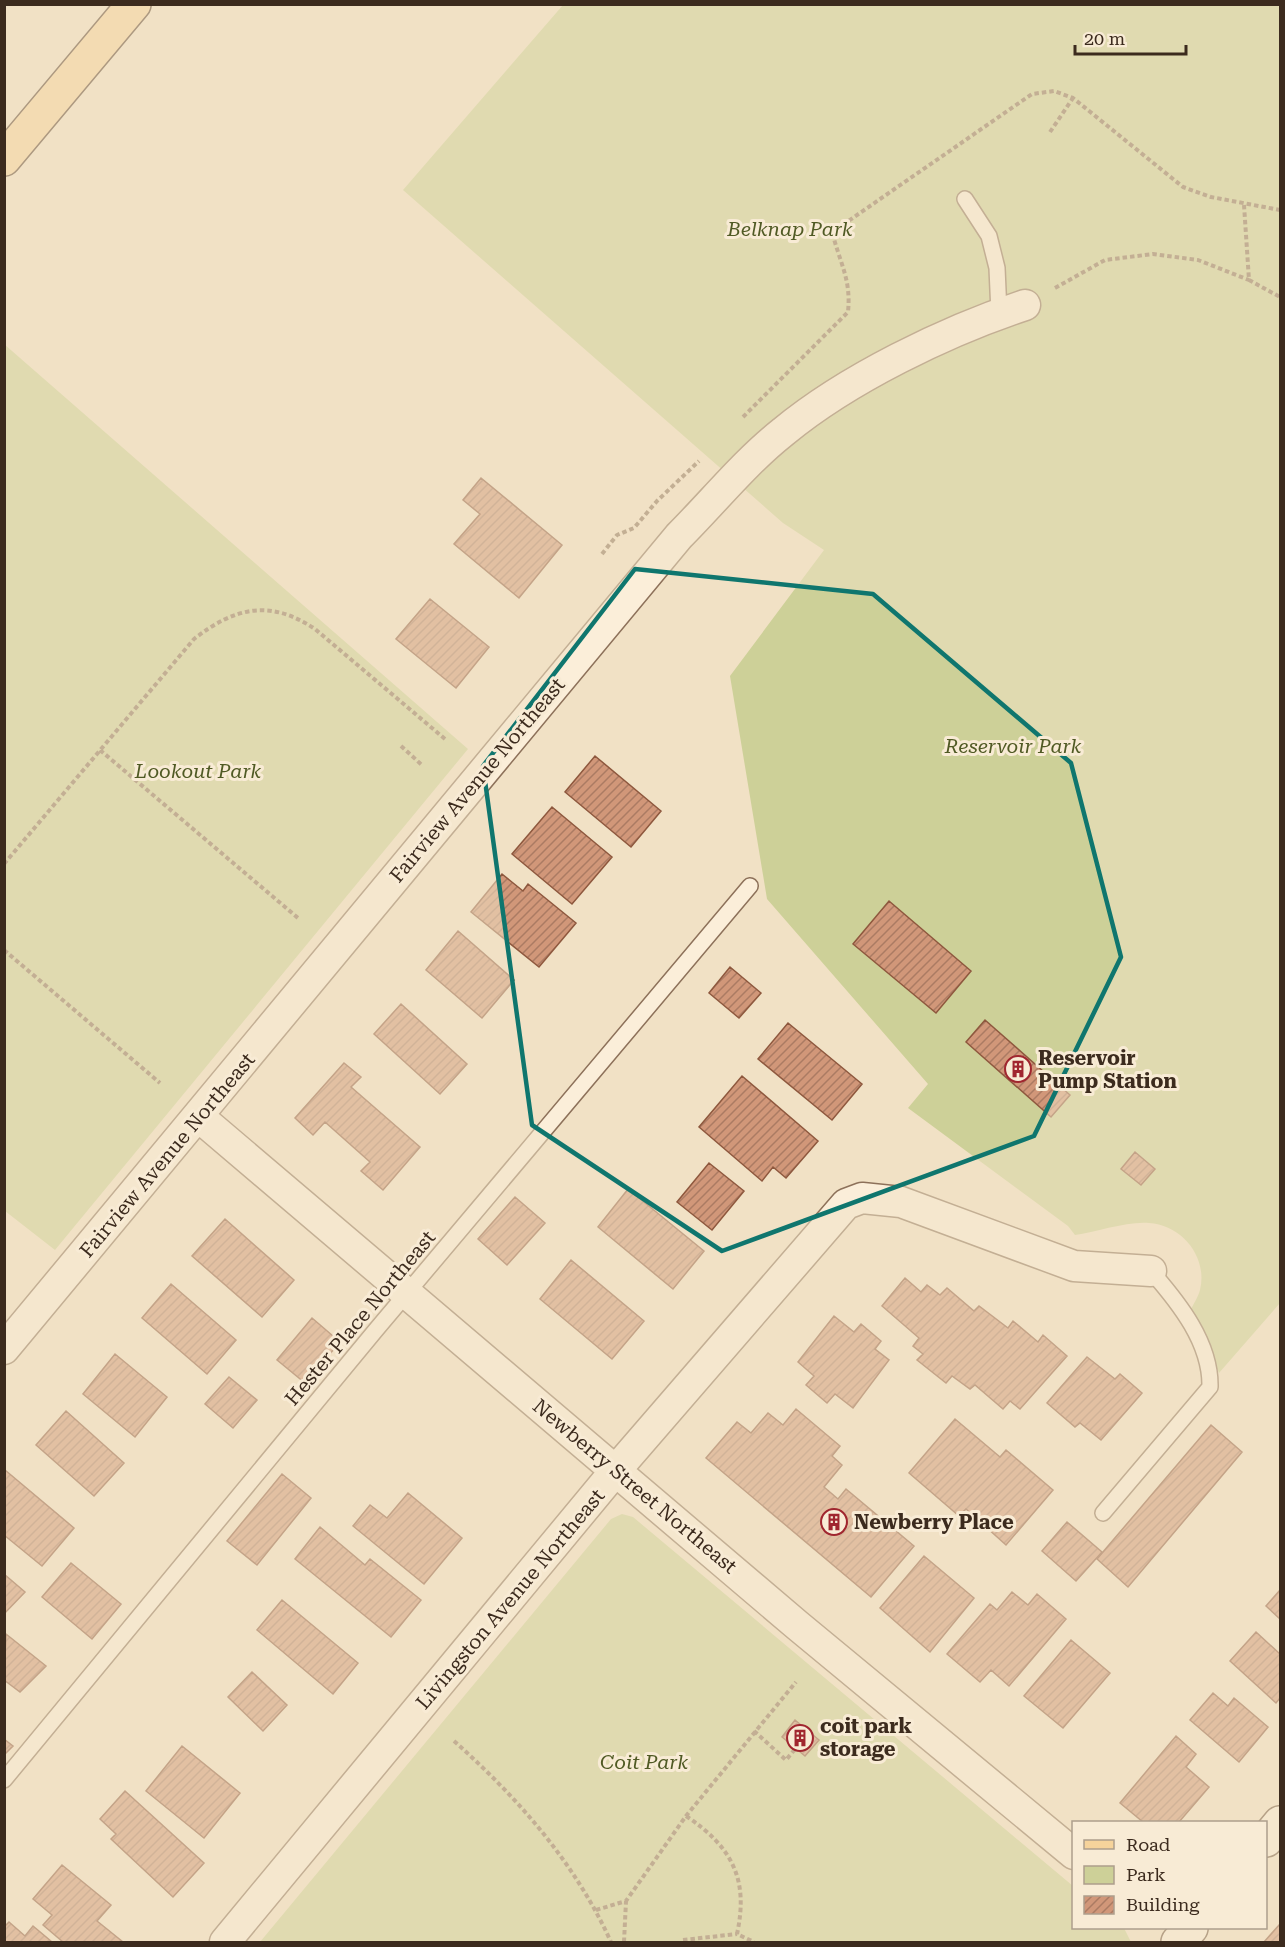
<svg xmlns="http://www.w3.org/2000/svg" width="1285" height="1947" font-family="'Roboto Serif',serif">
<defs>
<pattern id="building-hatch" width="6" height="6" patternUnits="userSpaceOnUse" patternTransform="scale(1.5)"><rect width="6" height="6" fill="#d19779"/><path d="M-1 1l2-2M0 6l6-6M5 7l2-2" fill="none" stroke="#ab7b63"/></pattern>
</defs>
<rect width="100%" height="100%" fill="#f1e1c5"/>
<path fill="#cdd098" d="M563,5h717v1298l-61,70 -29,-62c3,-6 8,-14 10,-21 8,-33 -18,-65 -51,-67 -21,-2 -53,9 -74,12l-7,-9 -160,-118 20,-24 -161,-185 -37,-223 94,-126 -41,-27 -380,-333z
M4,344l464,405 -413,501 -50,-39z
M622,1514l11,3 440,369 1,42h50l7,14h-871l351,-423z"/>
<path fill="url(#building-hatch)" stroke="#8e583e" stroke-width="1.5" d="M481,478l81,67 -43,53 -65,-54 26,-30 -17,-14z
M430,599l59,48 -33,41 -60,-49z
M595,756l66,55 -30,36 -66,-55z
M552,807l60,50 -40,47 -60,-50z
M502,874l21,17 5,-7 48,39 -37,44 -68,-55z
M889,901l82,70 -35,42 -83,-69z
M458,931l56,49 -32,38 -56,-48z
M730,967l31,26 -22,25 -30,-25z
M401,1004l66,60 -27,30 -66,-60z
M985,1020l85,75 -19,22 -85,-75z
M788,1023l74,61 -30,36 -74,-61z
M344,1063l17,14 -10,10 69,60 -37,43 -22,-19 9,-9 -45,-40 -12,13 -18,-17z
M742,1076l76,65 -32,37 -13,-11 -11,14 -63,-54z
M1135,1152l20,17 -14,16 -20,-16z
M709,1163l35,28 -32,39 -35,-28z
M628,1189l76,62 -31,38 -75,-62z
M515,1197l30,26 -38,42 -29,-26z
M225,1219l69,61 -32,37 -70,-61z
M571,1260l73,61 -32,38 -72,-60z
M905,1278l16,14 6,-7 13,10 7,-7 27,23 5,-5 29,22 5,-7 25,21 5,-7 24,21 -47,53 -10,-8 -7,8 -28,-24 -5,4 -18,-13 -6,7 -29,-23 6,-6 -10,-8 6,-8 -37,-32z
M171,1284l65,56 -29,34 -65,-56z
M834,1316l20,16 7,-8 20,17 -6,8 14,11 -36,48 -18,-14 -8,9 -21,-18 8,-9 -16,-14z
M312,1318l28,24 -35,41 -28,-23z
M115,1354l52,43 -32,40 -52,-43z
M1087,1357l28,22 5,-5 22,19 -41,47 -21,-17 -5,4 -28,-24z
M229,1377l28,23 -24,28 -28,-24z
M796,1409l44,37 -8,10 10,9 -18,22 14,12 8,-10 68,57 -43,51 -165,-139 31,-36 14,11 17,-20 15,12z
M66,1411l58,52 -30,33 -58,-51z
M955,1419l45,38 6,-7 47,40 -47,55 -40,-36 -7,7 -50,-43z
M1211,1425l31,27 -114,135 -31,-28z
M5,1470l69,58 -32,38 -38,-31z
M282,1474l29,24 -54,67 -30,-24z
M408,1493l54,45 -38,46 -71,-58 17,-21 17,13z
M1067,1522l35,30 -26,29 -34,-30z
M320,1527l45,38 5,-6 51,41 -30,37 -96,-78z
M924,1556l50,42 -44,54 -50,-44z
M71,1563l50,41 -29,35 -50,-42z
M4,1574l21,18 -21,22z
M1280,1590v29l-14,-13z
M1012,1592l16,13 9,-11 29,25 -57,67 -18,-16 -11,12 -33,-28 43,-50 7,6z
M282,1600l76,63 -25,31 -76,-64z
M1256,1632l24,22v44l-4,5 -46,-42z
M6,1634l40,32 -26,26 -16,-12z
M1071,1640l39,33 -47,55 -39,-32z
M252,1672l35,33 -24,26 -35,-34z
M1213,1693l15,13 6,-8 34,29 -29,35 -49,-42z
M795,1720l24,20 -14,16 -23,-19z
M1176,1736l20,18 -10,13 23,20 -30,35h-36l-23,-19z
M4,1739l9,7 -9,9z
M182,1746l58,47 -36,45 -58,-47z
M125,1791l79,72 -31,34 -62,-58 5,-5 -16,-15z
M62,1865l49,40 -14,16 26,21h-60l-20,-17 9,-10 -19,-16z
M9,1922l16,14 8,-10 19,16h-48v-15z
M1280,1924v18h-16z"/>
<g fill="none" stroke-linecap="round" stroke-linejoin="round">
<defs>
<path id="lane" d="M965,199l24,37 8,32 2,45
M1103,1513l107,-126c1,-44 -31,-84 -59,-116
M4,1780l371,-449 375,-445"/>
<path id="street" d="M198,1116l599,509 277,229
M4,1349l675,-813c34,-34 66,-74 104,-104 64,-53 163,-101 242,-127
M225,1942l391,-472 230,-266 16,-6 39,4 173,64 77,5"/>
<path id="secondary" d="M1266,1840l14,-17
M1178,1942l13,-14"/>
<path id="primary" d="M4,159l130,-155"/>
</defs>
<use href="#lane" stroke="#8d715a" stroke-width="18"/>
<use href="#street" stroke="#8d715a" stroke-width="33"/>
<use href="#secondary" stroke="#6f523d" stroke-width="36"/>
<use href="#primary" stroke="#5b402e" stroke-width="36"/>
<path stroke="#8d715a" stroke-width="4" stroke-dasharray="4.5 3" stroke-linecap="butt" d="M1050,132l23,-34
M1244,205l5,75 31,17
M1055,288l50,-28 48,-6 45,6 51,20
M743,417l105,-105c3,-30 -6,-45 -14,-73l10,-15 188,-130 22,-3 19,7 110,89 28,10 69,13
M602,554l15,-19 17,-7 23,-27 42,-40
M401,746l22,20
M100,750l198,168
M4,864l190,-225c41,-32 76,-40 121,-10l130,110
M4,950l156,133
M754,1731l32,29 10,-12
M454,1741c65,58 121,122 157,201
M686,1816c46,31 63,63 51,118l17,8
M596,1910l30,-9 60,-85 110,-134
M683,1940l54,-6
M624,1942l2,-41"/>
<use href="#lane" stroke="#fbeed9" stroke-width="15"/>
<use href="#street" stroke="#fbeed9" stroke-width="30"/>
<use href="#secondary" stroke="#fbeed9" stroke-width="33"/>
<use href="#primary" stroke="#f6d39b" stroke-width="33"/>
</g>
<path d="M0 0H1285V1947H0ZM635,569l238,25 198,169 50,194 -87,179 -312,115 -190,-126 -49,-359z" fill="#f1e1c5" fill-opacity=".55" fill-rule="evenodd"/>
<path fill="none" stroke="#0f766e" stroke-width="4.5" stroke-linejoin="round" d="M635,569l238,25 198,169 50,194 -87,179 -312,115 -190,-126 -49,-359z"/>
<defs>
<symbol id="building-ring" viewBox="-11 -11 22 22"><circle r="9.5" fill="#f8ebd5" stroke="#a0262f" stroke-width="1.5"/><path d="M-4-6H4V6H1V3H-1V6H-4ZM-2.5-4.3h1.7v1.8h-1.7ZM.8-4.3h1.7v1.8H.8ZM-2.5-1h1.7V.8h-1.7ZM.8-1h1.7V.8H.8Z" fill="#a0262f"/></symbol>
</defs>
<g fill-rule="evenodd">
<use href="#building-ring" x="1003" y="1054" width="30" height="30"/>
<use href="#building-ring" x="819" y="1507" width="30" height="30"/>
<use href="#building-ring" x="785" y="1723" width="30" height="30"/>
</g>
<g text-anchor="middle" dominant-baseline="central" stroke-width="6" stroke-linejoin="round" paint-order="stroke">
<g font-size="20" font-style="italic" fill="#505a24" stroke="#f8ebd5">
<text x="790" y="229">Belknap Park</text>
<text x="1013" y="746">Reservoir Park</text>
<text x="198" y="771">Lookout Park</text>
<text x="644" y="1762">Coit Park</text>
</g>
<g font-size="20" fill="#3c2b1e" stroke="#f8ebd5">
<text transform="translate(477 780) rotate(-50)">Fairview Avenue Northeast</text>
<text transform="translate(167 1155) rotate(-50)">Fairview Avenue Northeast</text>
<text transform="translate(360 1318) rotate(-50)">Hester Place Northeast</text>
<text transform="translate(635 1486) rotate(40)">Newberry Street Northeast</text>
<text transform="translate(510 1599) rotate(-50)">Livingston Avenue Northeast</text>
</g>
<g font-size="20" font-weight="bold" fill="#3c2b1e" stroke="#f8ebd5" text-anchor="start">
<text x="1038" y="1058">Reservoir<tspan x="1038" dy="23">Pump Station</tspan></text>
<text x="854" y="1522">Newberry Place</text>
<text x="820" y="1726">coit park<tspan x="820" dy="23">storage</tspan></text>
</g>
</g>
<rect width="1285" height="1947" fill="none" stroke="#3c2b1e" stroke-width="12"/>
<rect x="1072" y="1821" width="195" height="108" fill="#f8ebd5" stroke="#ad9e8c" stroke-width="1.5"/>
<rect x="1084" y="1840" width="30" height="9" fill="#f6d39b" stroke="#ad9e8c" stroke-width="1.5"/>
<text x="1126" y="1851" font-size="18" fill="#3c2b1e">Road</text>
<rect x="1084" y="1866" width="30" height="18" fill="#cdd098" stroke="#ad9e8c" stroke-width="1.5"/>
<text x="1126" y="1881" font-size="18" fill="#3c2b1e">Park</text>
<rect x="1084" y="1896" width="30" height="18" fill="url(#building-hatch)" stroke="#ad9e8c" stroke-width="1.5"/>
<text x="1126" y="1911" font-size="18" fill="#3c2b1e">Building</text>
<path d="M1075 45v9h111v-9" fill="none" stroke="#3c2b1e" stroke-width="3"/>
<text x="1084" y="45" font-size="18" fill="#3c2b1e" stroke="#f8ebd5" stroke-width="4.5" paint-order="stroke">20 m</text>
</svg>
